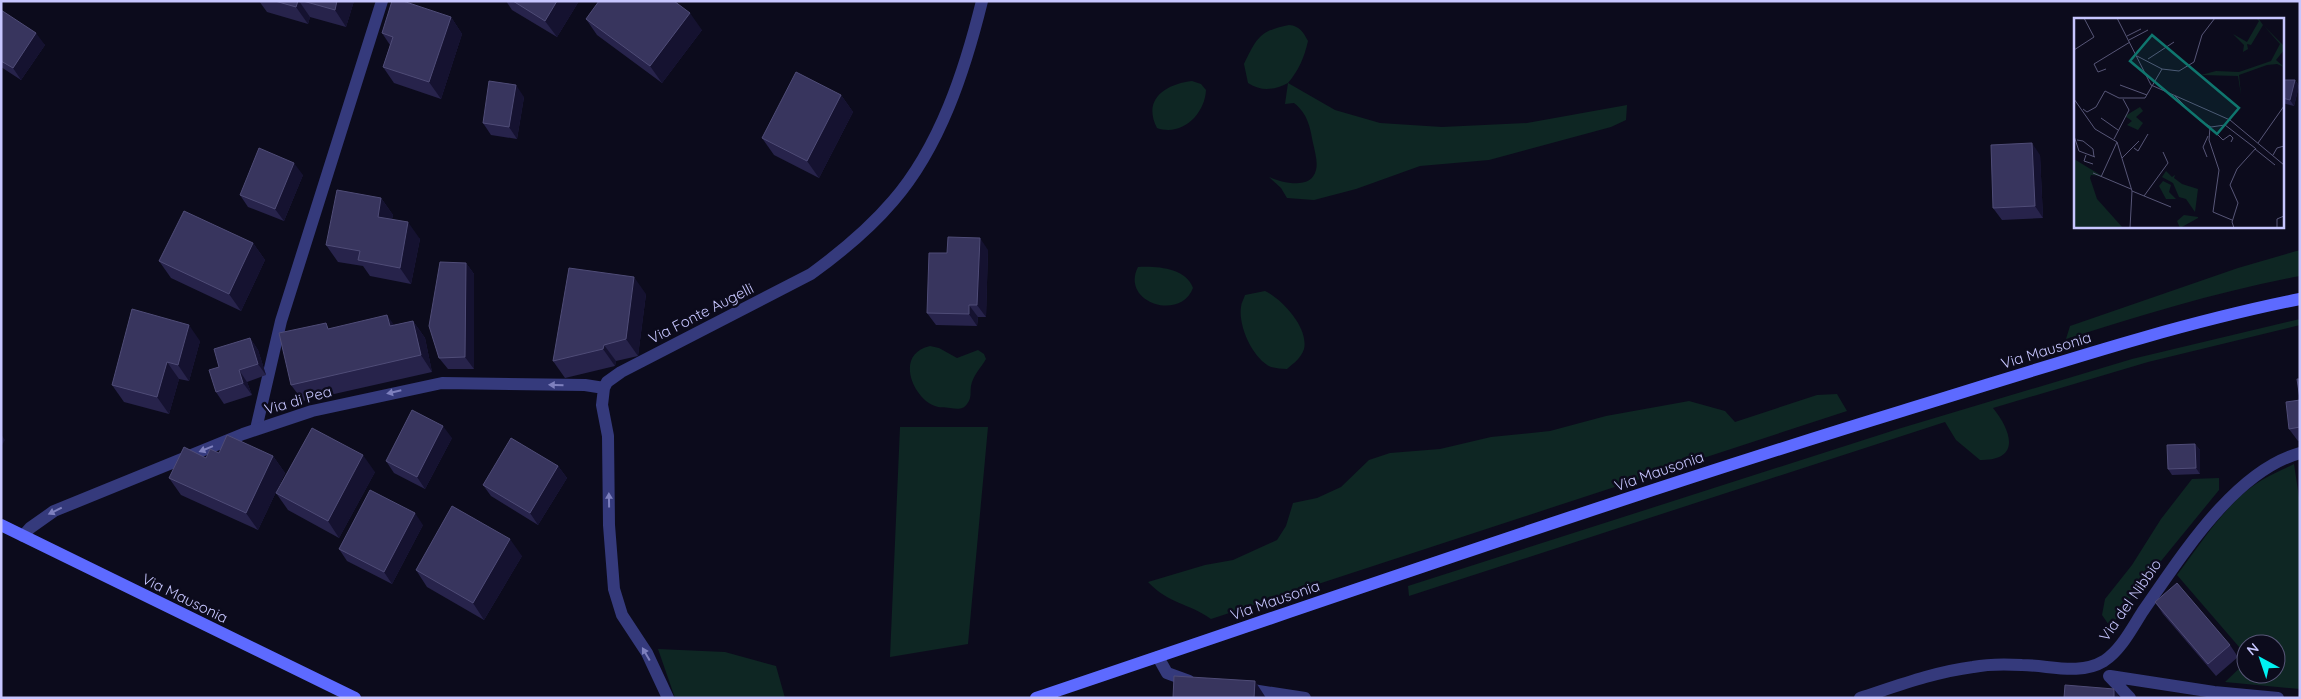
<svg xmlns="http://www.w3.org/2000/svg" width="2301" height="699" font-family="Quicksand,sans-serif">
<rect width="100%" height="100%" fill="#0c0b1c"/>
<path fill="#0e2623" d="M1289,25c11,1 14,7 19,16 -4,17 -9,29 -20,42l47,27 45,13 62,4 85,-4 100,-18 -1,15 -15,7 -122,33 -69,6 -64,23 -42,11 -27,-2 -6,-10 -12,-11c12,5 42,14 47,-7 2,-8 -1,-18 -3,-27 -3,-16 -5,-29 -19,-40l-9,1 3,-21c-14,7 -26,9 -40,0l-4,-19c13,-26 15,-33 45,-39z
M1192,81l9,3 5,6c-1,24 -24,47 -49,38 -15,-29 9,-44 35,-47z
M2300,250v26c-80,15 -158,39 -234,63l4,-13 168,-58z
M1138,267c19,-1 48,1 55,21 -13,34 -73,14 -55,-21z
M1265,291c17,8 44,37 39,58 -3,9 -10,14 -17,20 -5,0 -11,-1 -16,-2 -18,-8 -33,-41 -30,-60 0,-4 3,-8 4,-12z
M2300,319v6l-152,37 -155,46c18,22 29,53 -13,52l-24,-20 -11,-18 -536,174 -1,-10 490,-157 234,-70z
M930,346l9,2 18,10 21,-8 6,4 2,5c-5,9 -13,16 -15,27 -1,6 1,12 -4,18 -4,6 -10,5 -17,4 -5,-1 -11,0 -15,-2 -22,-8 -41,-52 -5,-60z
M1837,394l10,17 -636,208c-24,-17 -41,-14 -63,-37l57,-17 28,-5 44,-20 9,-14 7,-23 24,-5 24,-11 28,-27 21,-7 50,-4 51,-12 59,-6 56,-15 83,-15 36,10 10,11 82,-27z
M900,427h88l-20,217 -78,13z
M2294,464l6,40v185l-75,-7 21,-20v12h30v-30h-30v11l-69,-80c25,-33 50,-74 85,-95 10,-6 22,-11 32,-16z
M2219,478v12l-98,120 -10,18 -9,-13 3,-16 27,-34 29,-46 31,-40z
M658,649l67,3 51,14 9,32h-110z"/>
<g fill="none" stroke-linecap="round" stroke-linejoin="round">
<path stroke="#353a7c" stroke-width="12" d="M256,429l25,-108 101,-320"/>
<path stroke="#353a7c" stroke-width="12" d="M23,536l7,-8 24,-17 189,-77 69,-23 130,-28 143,2 19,3
M1158,657l9,16 22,8
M2109,676l21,22
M2110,676l104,16 64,6
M1246,689l59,9
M668,698l-21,-45 -25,-38 -8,-26 -5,-64 -1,-89 -6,-31 2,-17 3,-6 14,-10 190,-98c29,-21 59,-46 82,-73 47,-54 72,-131 89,-200
M1860,698c37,-12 74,-26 113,-31 15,-3 33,-3 49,-2 27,0 57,11 82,-4 17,-11 28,-33 39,-50 38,-54 91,-140 157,-158"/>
<path stroke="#5d6aff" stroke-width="12" d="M1,525l354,173
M1036,698c288,-97 575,-198 866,-287 132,-40 263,-85 398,-112"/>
</g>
<path fill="#27234b" d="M259,1h95l-8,26 -36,-10 -2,7 -41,-12z
M506,1h73l-22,36 -45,-27z
M1,10l44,35 -24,35 -20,-13z
M451,17l11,17 -21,65 -47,-16 -11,-16 7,-22 -8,-12z
M586,19l116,11 -40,53 -65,-48z
M2282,80h13l4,6 -5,20 -12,-3z
M841,95l12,17 -34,66 -45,-23 -12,-17z
M524,97l-7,42 -26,-4 -8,-12z
M2040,155l3,63 -41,2 -9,-12z
M303,175l-19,46 -36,-14 -8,-12z
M381,198l12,17 -1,4 28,20 -9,45 -41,-8 -7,-10 -25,-4 -12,-17z
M253,243l12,17 -24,51 -70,-33 -12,-17z
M988,250l-2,67h-8l-1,9 -41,-1 -9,-12 20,-60z
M466,263l8,11v95h-26l-9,-11z
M646,294l-8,62 -22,5 -1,5 -50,12 -12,-17z
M413,321l12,17 7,34 -129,29 -12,-16 39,-57 64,-3z
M250,338l8,12 8,25 -19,7 5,13 -28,9 -8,-12 3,-25z
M200,341l-11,40 -10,-2 -10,35 -45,-12 -12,-17z
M2300,400v40l-2,1 -9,-12z
M452,438l-27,51 -31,-16 -8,-12z
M2195,444l5,6v24l-28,1 -4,-6z
M219,453l54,3 12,17 -27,57 -77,-35 -12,-17z
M558,466l9,12 -29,47 -47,-29 -8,-11z
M375,472l-36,66 -51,-28 -12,-17z
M423,525l-31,59 -45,-23 -8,-12z
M522,556l-38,64 -57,-33 -11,-17z
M2155,602l75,43 8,12 -22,19 -53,-62z"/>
<path fill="#151230" d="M298,1h1l11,16 -2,7 -12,-17z
M337,1h17l-8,26 -11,-17z
M557,1h22l-22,36 -12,-16z
M690,13l12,17 -40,53 -12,-17z
M451,17l11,17 -21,65 -12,-17z
M36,33l9,12 -24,35 -8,-12z
M2295,80l4,6 -5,20 -4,-6z
M516,85l8,12 -7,42 -8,-12z
M841,95l12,17 -34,66 -12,-17z
M2032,143l8,12 3,63 -8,-12z
M294,163l9,12 -19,46 -9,-12z
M381,198l12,17 -4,18 -11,-16z
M408,222l12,17 -9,45 -11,-16z
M980,238l8,12 -2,67 -9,-12z
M253,243l12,17 -24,51 -12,-17z
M466,263l8,11v95l-9,-12z
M634,277l12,17 -8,62 -12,-17z
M969,305l9,12 -1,9 -8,-12z
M387,315l12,17 -9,-6z
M413,321l12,17 7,34 -11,-17z
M189,325l11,16 -11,40 -11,-16z
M250,338l8,12 8,25 -8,-11z
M604,345l12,16 -1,5 -12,-17z
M167,362l12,17 -10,35 -12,-17z
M239,370l8,12 5,13 -9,-12z
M443,426l9,12 -27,51 -8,-12z
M1,434l4,6 -4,7z
M2195,444l5,6v24l-4,-6z
M363,455l12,17 -36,66 -11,-17z
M273,456l12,17 -27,57 -12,-17z
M558,466l9,12 -29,47 -8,-12z
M415,513l8,12 -31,59 -8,-12z
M510,539l12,17 -38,64 -11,-17z
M1255,681l11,17h-12z
M2114,689l6,9h-6z"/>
<path fill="#38355e" stroke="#4f4c77" d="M275,1h23l-2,6z
M303,1h34l-2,9z
M392,1h11l48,16 -22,65 -46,-15 10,-30 -11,-4z
M513,1h44l-12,20z
M599,1h75l16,12 -40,53 -64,-47z
M1,10l35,23 -23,35 -12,-7z
M796,72l45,23 -34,66 -45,-23z
M2282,80h13l-5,20 -8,-2z
M489,81l27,4 -7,42 -26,-4z
M2032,143l3,63 -42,2 -2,-63z
M259,148l35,15 -19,46 -35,-14z
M337,190l44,8 -3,19 30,5 -8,46 -42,-8 2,-9 -34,-6z
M184,211l69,32 -24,51 -70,-33z
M948,237l32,1 -3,67h-8v9l-42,-1 2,-60h18z
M440,262l26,1 -1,94 -26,1 -10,-32z
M569,268l65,9 -8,62 -22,6 -1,4 -50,12z
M132,309l57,16 -11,40 -11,-3 -10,35 -45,-12z
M387,315l3,11 23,-5 8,34 -130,30 -12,-52 47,-10 2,6z
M250,338l8,26 -19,6 4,13 -27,9 -7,-22 10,-3 -5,-18z
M2297,379h3v20z
M2300,400v27l-11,2 -3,-27z
M412,410l31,16 -26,51 -31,-16z
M312,428l51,27 -35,66 -52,-28z
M227,435l46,21 -27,57 -77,-35 15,-31 22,11 4,-9 9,4z
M511,438l47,28 -28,47 -47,-28z
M2195,444l1,24 -28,1 -1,-24z
M370,490l45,23 -31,59 -45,-23z
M452,506l58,33 -37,64 -57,-33z
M2177,583l53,62 -22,19 -53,-62z
M1174,676l81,5 -1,17h-81z
M2065,685l49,4v9h-50z"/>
<defs><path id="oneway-solid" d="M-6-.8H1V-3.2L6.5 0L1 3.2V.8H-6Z" transform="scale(1.25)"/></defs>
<g fill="#7e80be">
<use href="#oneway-solid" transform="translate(556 385) rotate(-179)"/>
<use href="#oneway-solid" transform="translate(394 392) rotate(167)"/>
<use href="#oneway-solid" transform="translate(206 449) rotate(158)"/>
<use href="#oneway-solid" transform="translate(609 500) rotate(-91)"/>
<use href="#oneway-solid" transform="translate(55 511) rotate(154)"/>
<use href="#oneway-solid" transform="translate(646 654) rotate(-120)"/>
</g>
<g text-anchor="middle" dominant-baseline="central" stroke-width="5" stroke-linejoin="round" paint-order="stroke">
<g font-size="15" fill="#c7c6ff" stroke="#0c0b1c">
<text transform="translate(701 313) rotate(-27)">Via Fonte Augelli</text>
<text transform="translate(2046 350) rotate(-17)">Via Mausonia</text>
<text transform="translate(298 400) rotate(-16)">Via di Pea</text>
<text transform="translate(1659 471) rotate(-19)">Via Mausonia</text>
<text transform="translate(185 598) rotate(26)">Via Mausonia</text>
<text transform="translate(1275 600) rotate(-19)">Via Mausonia</text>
<text transform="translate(2130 600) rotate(-55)">Via del Nibbio</text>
</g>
</g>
<g transform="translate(2074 18)">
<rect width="210" height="210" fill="#0c0b1c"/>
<path d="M182,0h2l5,7 -12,20 -4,-1 1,5 -5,3 1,-7 -11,-11 14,8 12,-21zM190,8l19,19 1,5 -8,10 8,7 -7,-3 -10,1 -28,10 2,20 -3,-19 -37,-1 15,-4 23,1 32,-11 9,-17zM66,89l3,4 -7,6 7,6 -5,7 -11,-5 5,-4 -7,-5zM0,141l28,17 -11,-1 -1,3 7,21 26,29h-49zM92,153l6,6 3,-2 -1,3 8,6 16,5 -3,23 -9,-13 -7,-2 -6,-14 -11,-6zM89,163l8,4 -2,7 7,7h-10l-7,-13zM110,197l14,2v1l-18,10 -3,-7z" fill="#0e2623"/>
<path fill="none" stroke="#575677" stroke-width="1" d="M43,0l34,67 79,35 54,45M53,18l14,-7M55,22l19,-10M0,32l20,-13 -10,-19M63,38l25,13M74,41l26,-17M32,51l-8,3 -4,-8 36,-22M88,51l17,2 15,-9 8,-27 13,-17M46,67l27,10M101,78l24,24 12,7 14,-2 30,23M0,81l21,30 22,13 15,49 -2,37M9,91l4,3 9,-5 9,-16 14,7h26l17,-29M27,100l17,12M136,109l-1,13 10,30 -6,42 19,8M137,110l12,12 7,-5 3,3 -2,4M0,118l5,15 16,6M40,121l15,-29 -6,-11M3,122l6,1 10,8 1,8M184,125l26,-37M60,130l4,3 10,-17M181,131l20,16M12,137l-2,6 9,3M199,137l4,-7 7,-2M133,139l-4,-10 5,-11M48,140l17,-17M19,155l38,16M27,159l16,-35M58,173l39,16M70,178l24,-33 -5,-11M160,210l-2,-6 6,-19 -8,-18 7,-16 19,-21M203,210v-9l7,-3"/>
<path fill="#0f766e" fill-opacity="0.15" stroke="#0f766e" stroke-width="2.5" d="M78,17l87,73 -22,26 -87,-73z"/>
<rect width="210" height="210" fill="none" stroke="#c7c6ff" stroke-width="2.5"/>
</g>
<rect width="2301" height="699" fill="none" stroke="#c7c6ff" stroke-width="5"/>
<g transform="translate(2261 659) rotate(320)"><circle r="24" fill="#0c0b1c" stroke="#575677"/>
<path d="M0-4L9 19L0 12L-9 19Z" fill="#00f1f1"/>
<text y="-8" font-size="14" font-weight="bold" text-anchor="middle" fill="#c7c6ff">N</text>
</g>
</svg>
